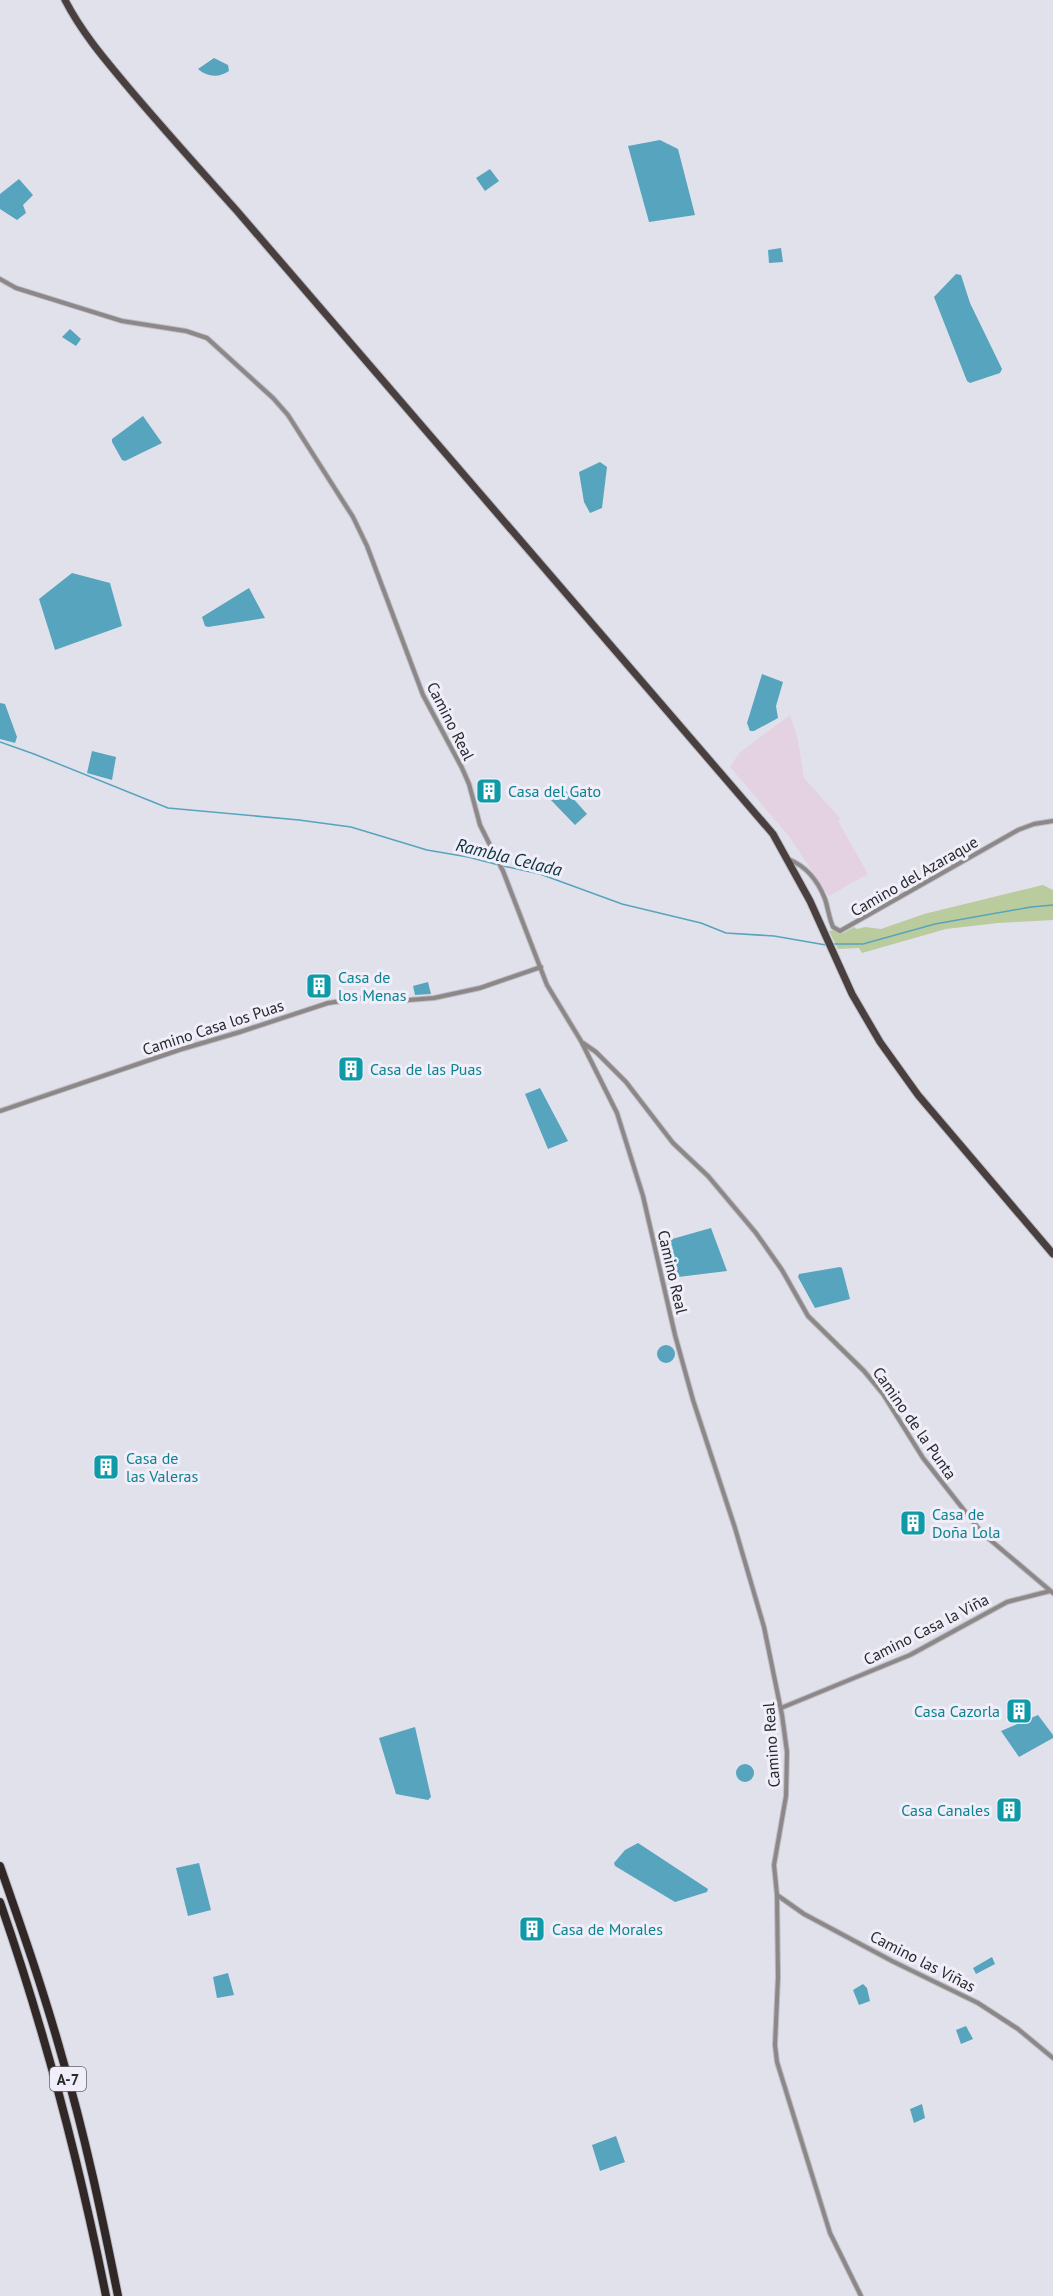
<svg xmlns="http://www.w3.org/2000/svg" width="1053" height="2296" font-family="'PT Sans',sans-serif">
<rect width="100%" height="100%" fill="#e1e1ec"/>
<path fill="#e4d2e3" d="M790,715l8,25 6,38 37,41 -3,2 30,53 -39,22 -41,-61 -58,-68 9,-14z"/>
<path fill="#bacb9e" d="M1043,885l10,5v30l-55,3 -52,6 -84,24 -3,-5 -21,1 -9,-18 5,-1 9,3 11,-6 3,2 8,-2 16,2 43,-15z"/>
<path fill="#56a4bd" d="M214,58l14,7 1,6c-10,7 -22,6 -31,-2z
M660,140l18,9 17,66 -46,7 -21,-76z
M490,169l9,12 -14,10 -9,-13z
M19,179l14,16 -10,10 3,8 -9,7 -17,-11v-15z
M781,248l2,14 -14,1 -1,-13z
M956,274l5,1 9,28 32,66 -2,4 -30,10 -3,-2 -33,-84z
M70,329l11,10 -5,7 -14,-9z
M143,416l19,27 -37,18 -3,-1 -10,-18v-3z
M600,462l7,5 -5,41 -12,5 -6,-11 -5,-30z
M72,573l38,10 12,43 -67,24 -16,-51z
M249,588l16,30 -57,9 -3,-1 -3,-9z
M762,674l21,8 -7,24 2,12 -24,13h-4l-3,-8z
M0,703l5,1 12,33 -2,6 -15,-4z
M92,751l24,6 -4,23 -25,-7z
M561,785l26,29 -12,11 -27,-28 1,-4z
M428,982l3,12 -16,1 -2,-9z
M540,1088l28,53 -20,8 -23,-55z
M711,1228l16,43 -57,7 -5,-37z
M840,1267l2,1 8,31 -35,9 -17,-31 1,-3z
M657 1354a9 9 0 1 1 18 0a9 9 0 1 1-18 0Z
M1038,1715l15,20v3l-34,19 -18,-26z
M415,1727l16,70 -3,3 -32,-6 -17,-56z
M736 1773a9 9 0 1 1 18 0a9 9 0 1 1-18 0Z
M638,1843l70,46 -1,3 -32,10 -60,-36 -1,-3 11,-13z
M199,1863l12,47 -23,6 -12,-48z
M992,1957l3,7 -19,10 -3,-6z
M228,1973l6,22 -17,3 -4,-21z
M863,1984l4,4 3,13 -11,4 -6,-15z
M966,2026l7,13 -12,5 -5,-14z
M922,2104l3,14 -11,5 -4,-14z
M616,2136l9,26 -25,9 -8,-26z"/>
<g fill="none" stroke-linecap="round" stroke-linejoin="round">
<path stroke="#56a4bd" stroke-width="1.5" d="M0,742l34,12 134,54 131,12 52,7 76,23 41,7 31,8
M503,866l37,8 82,30 79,19 25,10 48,3 52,9
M834,944h29l72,-20 96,-17 22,-2"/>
<defs>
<path id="street" d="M0,279l16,9 106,33 64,10 21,7 66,60 15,17 65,102 14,29 56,149 39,73 7,16 11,41 23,46 44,114 34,56 36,72 26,83 32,139 18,65 42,128 29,99 18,88 5,37 -1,44 -12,69 3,30 1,82 -3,68 2,17 53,171 31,63
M788,859c18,7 30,22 37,40 3,9 4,19 8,28l7,4 178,-101 16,-6 19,-3
M583,1043l13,9 30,30 47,61 35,33 48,57 26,37 26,46 56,55 19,23 40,64 59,75 71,60
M0,1111l182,-62 58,-17 88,-29 34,-5 34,3 38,-3 46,-10 61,-21
M781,1708l129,-53 97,-53 43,-11
M777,1895l27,19 88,47 86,42 40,26 35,29"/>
<path id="primary" d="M65,0c18,35 43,63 68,93 34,40 69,79 104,118l536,623 37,67 42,93 28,48 38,53 135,159"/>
<path id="highway" d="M0,1866c22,63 44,126 62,191 23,78 40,159 56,239
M0,1902c45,129 79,260 106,394"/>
</defs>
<use href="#street" stroke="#bcbcc6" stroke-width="6"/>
<use href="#primary" stroke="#bcbcc6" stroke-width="9"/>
<use href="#highway" stroke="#bcbcc6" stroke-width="10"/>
<use href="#street" stroke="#8d8787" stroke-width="4"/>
<use href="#primary" stroke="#483f3e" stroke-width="7"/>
<use href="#highway" stroke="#312726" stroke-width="8"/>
</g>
<defs>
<symbol id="building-square" viewBox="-11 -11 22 22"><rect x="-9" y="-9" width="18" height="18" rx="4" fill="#0f9aa8" stroke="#efeef9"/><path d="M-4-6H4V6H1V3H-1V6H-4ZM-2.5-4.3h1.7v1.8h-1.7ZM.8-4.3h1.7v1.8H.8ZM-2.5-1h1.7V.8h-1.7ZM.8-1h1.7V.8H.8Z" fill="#fff"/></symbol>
</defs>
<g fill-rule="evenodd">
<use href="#building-square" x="474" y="776" width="30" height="30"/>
<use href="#building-square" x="304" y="971" width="30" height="30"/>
<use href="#building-square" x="336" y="1054" width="30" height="30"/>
<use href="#building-square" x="91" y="1452" width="30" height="30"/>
<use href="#building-square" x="898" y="1508" width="30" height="30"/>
<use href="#building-square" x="1004" y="1696" width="30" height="30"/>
<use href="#building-square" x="994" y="1795" width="30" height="30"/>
<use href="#building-square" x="517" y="1914" width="30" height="30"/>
</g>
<g text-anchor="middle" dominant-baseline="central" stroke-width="6" stroke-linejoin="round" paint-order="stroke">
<rect fill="#efeef9" stroke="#64636a" stroke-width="1.5" x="50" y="2067" width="36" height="24" rx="4.5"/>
<g font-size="15" font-weight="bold" fill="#29282c">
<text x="68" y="2079">A-7</text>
</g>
<g font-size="16" fill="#29282c" stroke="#efeef9">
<text transform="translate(451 721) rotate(63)">Camino Real</text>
<text transform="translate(914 876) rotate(-30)">Camino del Azaraque</text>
<text transform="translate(213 1027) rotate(-18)">Camino Casa los Puas</text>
<text transform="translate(673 1272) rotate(77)">Camino Real</text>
<text transform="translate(915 1423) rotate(55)">Camino de la Punta</text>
<text transform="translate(926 1629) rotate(-27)">Camino Casa la Viña</text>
<text transform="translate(771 1745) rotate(-94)">Camino Real</text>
<text transform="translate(923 1961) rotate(27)">Camino las Viñas</text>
</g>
<g font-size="16" fill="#0d838f" stroke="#efeef9" text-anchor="start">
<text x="508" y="791">Casa del Gato</text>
<text x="338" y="977">Casa de<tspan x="338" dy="18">los Menas</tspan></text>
<text x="370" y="1069">Casa de las Puas</text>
<text x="126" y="1458">Casa de<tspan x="126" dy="18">las Valeras</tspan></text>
<text x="932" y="1514">Casa de<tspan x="932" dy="18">Doña Lola</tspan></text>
<text x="1000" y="1711" text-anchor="end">Casa Cazorla</text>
<text x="990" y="1810" text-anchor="end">Casa Canales</text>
<text x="552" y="1929">Casa de Morales</text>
</g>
<g font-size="18" font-style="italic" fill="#0d333e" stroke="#efeef9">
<text transform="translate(509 857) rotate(14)">Rambla Celada</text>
</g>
</g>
</svg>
